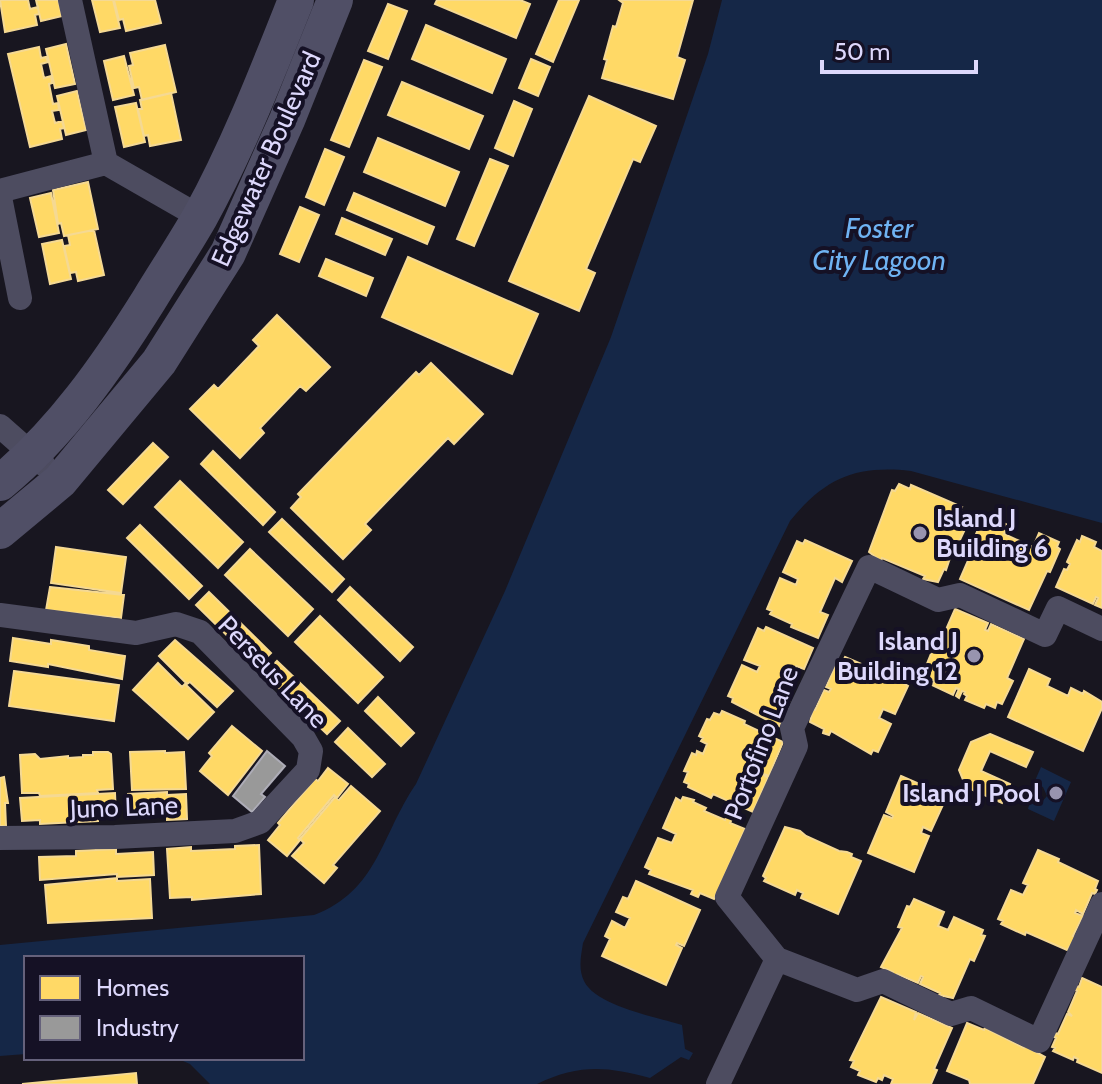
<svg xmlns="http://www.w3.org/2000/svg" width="1102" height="1084" font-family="Cabin,sans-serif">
<rect width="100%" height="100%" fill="#181620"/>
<path fill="#152747" d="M722,0h380v523l-191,-52c-55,-6 -86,7 -121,50l-207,422c-2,13 -5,26 1,38 12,25 72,36 98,44l3,24 8,4 -4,7 -8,-3 -31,21c-43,-12 -72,-14 -113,6h-327l-20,-20 -14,-6h126v-100h-276v96l-26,2v-111l314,-30c64,-24 67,-80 102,-131l89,-193 106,-254 97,-283z
M1041,767l30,15 -17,39 -26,-12 3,-11 10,5 6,-7 -4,-9 -9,-4z"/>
<path fill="#ffd966" stroke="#f5d993" stroke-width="2" d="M0,0h28l2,9 8,-2 1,7 -4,1 2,10 -32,7z
M36,0h22l4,16 -21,5z
M92,0h21l7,28 -20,4z
M114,0h41l6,23 -35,8 -3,-12 -4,1z
M437,0h83l10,4 -14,34 -81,-34z
M559,0h20l-26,62 -17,-8z
M619,0h74l-16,57 8,3 -12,39 -71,-21 5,-18 -3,-1 9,-33 3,1 7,-24z
M388,4l19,7 -19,48 -20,-8z
M426,25l80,34 -14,34 -80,-34z
M66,44l9,40 -20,4 -9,-39z
M165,45l11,47 -34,8 -3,-13 -5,1 -5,-22 4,-1 -3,-12z
M39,47l2,11 5,-1 2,5 -7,2 3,14 7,-2 1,7 -3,1 4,20 5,-1 1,7 -7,1 3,12 7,-2 2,7 -4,1 2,10 -32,8 -22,-93z
M124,56l10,39 -21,5 -9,-39z
M531,59l19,8 -12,29 -19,-8z
M364,60l18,7 -33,80 -18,-7z
M402,82l81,34 -14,33 -81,-34z
M77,91l9,39 -20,5 -9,-39z
M171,93l10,47 -31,6 -2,-11 -4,1 -6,-27h4l-2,-9z
M589,96l67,30 -16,36 -7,-3 -47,110 9,4 -16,38 -70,-30z
M514,101l18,8 -19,47 -18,-8z
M136,103l9,39 -21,5 -9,-40z
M378,138l81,34 -14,34 -81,-34z
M325,149l19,8 -20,48 -18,-8z
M490,159l18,7 -34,80 -17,-7z
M88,182l10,47 -34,7 -3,-13 -3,1 -5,-34z
M51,193l8,40 -20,4 -9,-39z
M354,193l80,34 -7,17 -80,-34z
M300,207l19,8 -20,47 -19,-8z
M342,218l50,21 -7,16 -49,-21z
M94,230l10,45 -26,6 -2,-9 -6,1 -6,-27 6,-1 -2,-10z
M62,240l9,39 -21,5 -8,-40z
M408,257l130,57 -26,60 -130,-57z
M326,259l47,19 -7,18 -47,-20z
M277,315l53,52 -24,24 -6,-5 -40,42 4,5 -24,25 -50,-49 24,-24 4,4 41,-43 -6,-6z
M431,363l52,51 -29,30 -6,-6 -83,86 6,6 -28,29 -52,-51 10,-11 -3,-3 118,-122 3,3z
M153,443l15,14 -45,47 -15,-14z
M213,451l62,61 -12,13 -62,-61z
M180,481l63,61 -25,26 -63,-61z
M899,484l11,5 1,-4 51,22 -2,4 8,3 -4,8 4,1 -10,21 -3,-1 -9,27 -2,-1 -6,13 -15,-3 2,-3 -43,-18 -1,3 -12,-9 23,-62 3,1z
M984,515l24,10 -4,9 29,13 6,-14 20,9 -2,5 3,2 -10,23 -3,-1 -18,39 -69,-31 17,-39 -3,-1z
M282,519l62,60 -12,13 -63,-60z
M140,525l62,61 -13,13 -62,-61z
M1082,536l14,6 -2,5 8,4v57l-7,-3 3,-7 -2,-1 -3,7 -37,-17 8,-18 3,1 3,-6 -3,-2 10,-22 3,2z
M805,540l47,21 -10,21 -7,-4 -15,34 8,3 -10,23 -27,-11 1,-3 -22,-10 2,-3 -5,-2 13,-31 16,7 2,-6 -15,-7 14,-31 6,3z
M56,547l70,10 -5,36 -70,-10z
M250,549l63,60 -25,27 -63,-61z
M50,587l74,8 -3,23 -75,-8z
M350,587l63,60 -13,14 -62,-61z
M209,592l62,61 -13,13 -62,-61z
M955,609l33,14 -3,7 3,1 3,-7 33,15 -17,39 6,3 -11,23 -5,-2 -2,6 -9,-4 -2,4 -19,-8 2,-4 -3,-2 1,-2 -3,-1 -3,7 -3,-2 3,-7 -3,-1 -3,7 -21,-10 2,-4 -9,-3 2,-5 -3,-2 13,-32 4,2z
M320,616l63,61 -25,26 -63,-61z
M766,627l47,21 -9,21 -8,-3 -15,33 8,3 -10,24 -47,-24 1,-4 -5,-2 14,-31 15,7 3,-6 -16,-6 14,-32 6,3z
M13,638l38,6v-4l38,6v4l36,6 -3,23 -74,-15v3l-38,-6z
M175,640l58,51 -16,16 -27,-25 -3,2 -28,-28z
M845,657l35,15 2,-3 22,10 -1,4 5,3 -13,28 -12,-5 -4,9 12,6 -13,28 -5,-2 -2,4 -40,-23 -2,4 -6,-2 1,-4 -14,-7 3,-13 2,1 9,-20 5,2 2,-3 -5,-2 9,-21 5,2z
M277,661l63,60 -13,13 -63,-60z
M158,663l24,24 3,-3 29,28 -26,27 -55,-49z
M1029,669l21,10 -3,7 21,10 3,-8 12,6 1,-3 18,11v6l-19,43 -75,-34z
M14,671l105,14 -5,36 -105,-15z
M378,697l36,36 -13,13 -36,-35z
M722,711l23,10 -1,3 39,18 -14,34 -8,-3 7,5 -15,34 -40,-18 -2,4 -23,-11 1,-3 -5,-2 4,-10 -4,-1 8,-18 4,2 1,-4 6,3 4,-10 -6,-3 2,-3 -4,-2 8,-17 3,1 4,-7 6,2z
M232,726l30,25 -34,44 -28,-24 12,-15 -3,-3z
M348,728l37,36 -13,13 -37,-35z
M990,734l43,18 -7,15 -36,-16 -9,20 29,13 -8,19 -36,-16 -7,-17 12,-28z
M165,751v2l19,-1 2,37 -54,1 -2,-38z
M93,752h15l3,2 2,35 -16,1 1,3 -58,3 -1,-3h-17l-2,-38 15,-1 5,5 28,-3v2l15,-1v-2h10z
M328,768l20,16 -11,14 -3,-3 -36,43 2,2 -13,16 -19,-16 12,-15 -2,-2 37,-44 3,2z
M901,776l46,20 -16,35 -8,-4 -2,6 8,3 -15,36 -46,-19 16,-38 8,3 1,-2 -7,-4z
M4,777l4,26h-3l1,23h-6v-48z
M351,786l29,25 -47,54 4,3 -13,15 -32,-27 12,-13 -4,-4 35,-42 4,3z
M167,792v3l19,-1 1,25 -20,1v-5l-38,1 -1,-22z
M115,793l1,24h-18v4l-58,3v-4l-18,1 -2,-23z
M683,797l11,3 -1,2 13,6 -2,3 21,9 2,-4 5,3 -2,4 15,6 -31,70 -14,-6 -2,4 -7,-3 2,-4 -44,-16 2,-4 -6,-3 13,-29 14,5 4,-9 -13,-6 13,-30 5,3z
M785,827l15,4 6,5 33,15 8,1 5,2 -1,3 10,4 -23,53 -37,-16 2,-5 -6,-3 -2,5 -31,-14 2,-3 -3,-2z
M259,845l2,49 -69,6v-3l-22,1 -3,-49 24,-2v4l44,-2v-3z
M116,849v5l37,-2 1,23 -37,2v-3l-77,6 -1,-23 37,-1v-5z
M1038,850l21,9 -1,3 40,19 -3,8 2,1 -2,4 -3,-1 -9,21 -7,-4 -1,3 8,3 -10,20 3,1 -9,13 -41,-18 -1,3 -24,-11 2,-3 -5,-2 13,-29 12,5 5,-10 -5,-2z
M117,878v3l33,-2 2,39 -104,5 -3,-38z
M636,881l64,29 -16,36 -7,-3 -1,2 6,3 -16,37 -64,-29 8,-17 -5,-3 7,-15 13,7 5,-10 -14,-6 7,-15 5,2z
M914,899l30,13 -6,14 10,4 6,-13 29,13 -2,5 4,1 -11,25 -4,-2 -17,39 -14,-3 1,-2 -20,-9 3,-7 -2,-1 -3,7 -21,-9 -1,2 -4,-2 1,-2 -12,-5 21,-39 -4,-1 9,-21 3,1z
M1082,978l20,9v86l-25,-11 1,-3 -4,-2 -1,3 -20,-9 2,-3 -3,-1 4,-9 -2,-1 1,-4 3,1 9,-20 5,2 -4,-4 9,-21 -2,-1 1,-4 3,1z
M881,997l35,15 -2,8 4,-7 34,15 -18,41 3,1 -6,14h-40l2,-5 -9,-4 -2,5 -4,-2 -2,4 -18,-7 2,-4 -9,-4 3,-6 -4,-1z
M967,1023l17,7 1,-2 39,20 1,-2 20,11 -12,27h-63l-1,-4 -22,-9z
M136,1073l1,11h-115z"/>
<path fill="#999" stroke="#adacb7" stroke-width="2" d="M267,751l18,15 -24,28 4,3 -13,15 -19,-16z"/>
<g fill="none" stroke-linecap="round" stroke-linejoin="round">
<path stroke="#4d4c60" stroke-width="24" d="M70,0l36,163 94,54
M0,191l106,-28
M0,197l20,101
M0,426l43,38
M0,615l136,18 40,-9 24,8 103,105 8,14 -3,19 -48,52 -25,9 -120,6 -115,1
M777,959l-50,-62 69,-151 -4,-18 77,-161 69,33 22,-5 85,40 13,-27 44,21
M777,959l80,31 26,-9 68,33 20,-6 68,33 63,-137
M718,1084l59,-125"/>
<path stroke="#504f66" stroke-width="36" d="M0,483c61,-50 107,-116 149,-183 17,-28 35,-55 51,-83 38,-69 67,-144 96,-217
M0,531l60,-50 99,-119 69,-109 59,-133 48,-120"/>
</g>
<g fill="#9894af" stroke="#151125" stroke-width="3">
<circle cx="920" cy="533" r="8"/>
<circle cx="974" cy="656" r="8"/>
<circle cx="1056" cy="793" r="8"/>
</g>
<g text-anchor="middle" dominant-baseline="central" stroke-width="8" stroke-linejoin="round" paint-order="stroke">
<g font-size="26" fill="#ddd8fc" stroke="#151125">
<text transform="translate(266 159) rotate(-66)">Edgewater Boulevard</text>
<text transform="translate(273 672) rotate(46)">Perseus Lane</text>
<text transform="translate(761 743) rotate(-69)">Portofino Lane</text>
<text transform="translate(124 807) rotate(-2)">Juno Lane</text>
</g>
<g font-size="26" font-weight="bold" fill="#ddd8fc" stroke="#151125" text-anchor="end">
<text x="936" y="518" text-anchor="start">Island J<tspan x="936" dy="30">Building 6</tspan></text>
<text x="958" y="641">Island J<tspan x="958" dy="30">Building 12</tspan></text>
<text x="1040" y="793">Island J Pool</text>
</g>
<g font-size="28" font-style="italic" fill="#6fb3f3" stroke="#151125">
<text x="879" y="228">Foster<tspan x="879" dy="32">City Lagoon</tspan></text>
</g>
</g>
<rect x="24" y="956" width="280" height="104" fill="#151125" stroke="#65617b" stroke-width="2"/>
<rect x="40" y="976" width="40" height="24" fill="#ffd966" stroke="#65617b" stroke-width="2"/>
<text x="96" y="996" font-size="24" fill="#ddd8fc">Homes</text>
<rect x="40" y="1016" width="40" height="24" fill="#999999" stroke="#65617b" stroke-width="2"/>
<text x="96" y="1036" font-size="24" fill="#ddd8fc">Industry</text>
<path d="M822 60v12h154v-12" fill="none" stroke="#ddd8fc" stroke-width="4"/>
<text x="834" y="60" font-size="24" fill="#ddd8fc" stroke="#151125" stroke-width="6" paint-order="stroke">50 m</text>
</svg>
